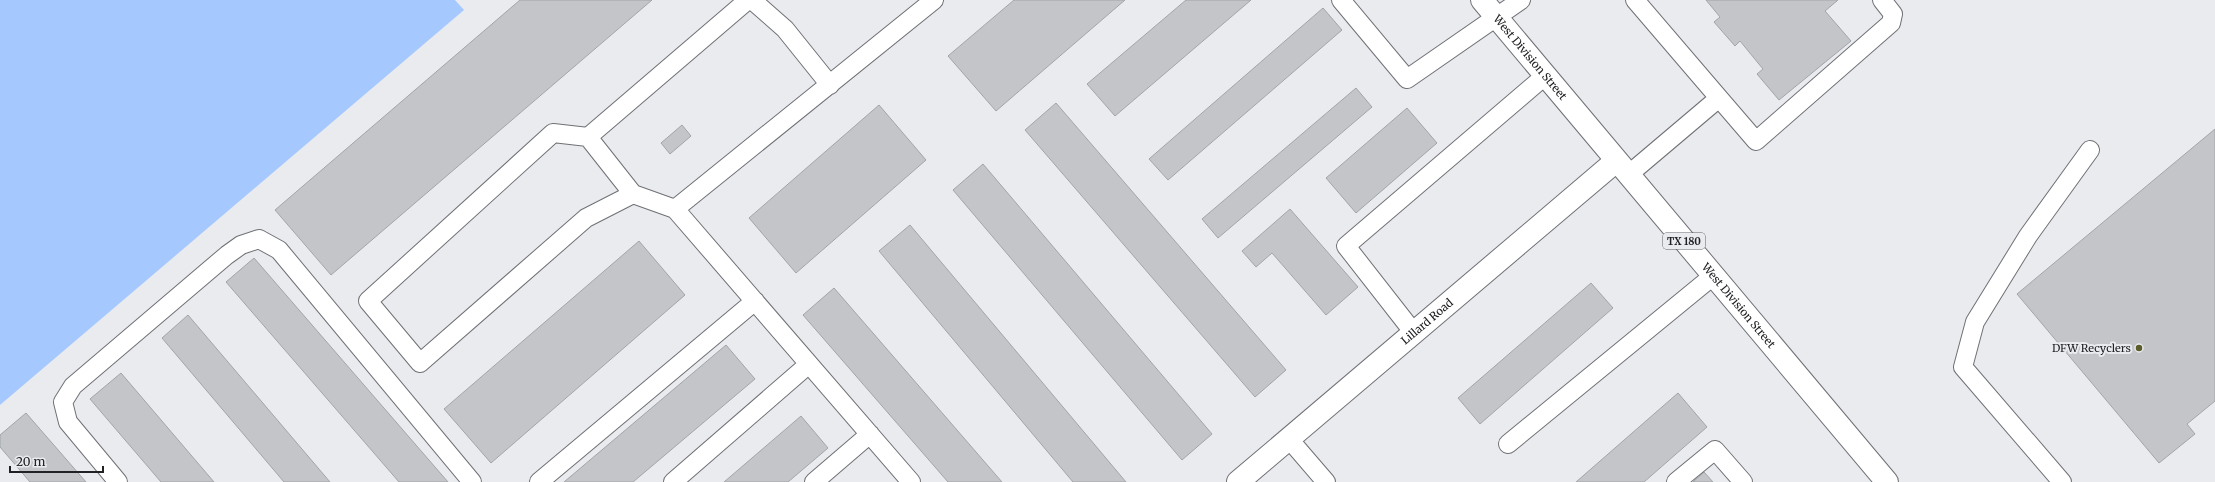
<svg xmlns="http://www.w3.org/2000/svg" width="2215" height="482" font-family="Merriweather,serif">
<rect width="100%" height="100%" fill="#e9ebef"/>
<path fill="#a5c9fe" d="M0,0h455l9,10 -464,395z"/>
<path fill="#c3c5c9" stroke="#a2a5a8" d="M520,0h132l-321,275 -56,-65z
M1014,0h111l-129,111 -48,-55z
M1186,0h65l-136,116 -28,-32z
M1706,0h132l-13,11 26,30 -72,59 -22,-26 6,-5 -23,-28 -5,5 -21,-24 6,-5z
M1323,8l19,22 -174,150 -19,-21z
M1356,88l16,19 -154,131 -16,-19z
M1056,103l230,267 -31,27 -230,-267z
M879,105l47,55 -130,113 -47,-55z
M1407,108l30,35 -81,70 -30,-35z
M682,125l9,11 -21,18 -9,-11z
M2215,129v272l-28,23 8,10 -36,29 -142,-169z
M983,164l229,270 -30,26 -229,-270z
M1290,209l68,78 -32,28 -54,-62 -16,14 -14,-16z
M910,225l216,257h-53l-194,-231z
M639,241l46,54 -194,168 -47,-54z
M254,258l194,224h-49l-173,-200z
M1591,283l22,25 -133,116 -22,-26z
M834,288l168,194h-54l-145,-167z
M188,315l142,167h-46l-122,-144z
M726,345l29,34 -122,103h-69z
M121,373l93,109h-53l-71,-83z
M1678,393l29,34 -63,55h-68z
M26,413l60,69h-56l-30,-35v-12z
M801,416l27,32 -40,34h-64z
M1704,472l9,10h-20z"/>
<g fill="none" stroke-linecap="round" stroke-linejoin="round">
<defs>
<path id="lane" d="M748,0l-160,137 45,57 42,15 259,-209
M752,0l33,29 45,56
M1341,0l66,79 114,-79
M1719,98l37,43 135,-118 2,-9 -11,-14
M588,137l-35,-4 -185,168 52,62 166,-145 47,-24
M1628,175l91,-77 -84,-98
M675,209l236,273
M1414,333l-68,-87 200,-171
M1289,439l37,43
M1508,444l205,-168
M118,482l-50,-60 -5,-20 10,-16 154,-131 14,-10 18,-6 20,11 193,232
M539,482l216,-181
M673,482l136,-118
M814,482l56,-48
M1676,482l39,-32 28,32
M2062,482l-99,-115 12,-45 53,-86 62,-86"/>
<g id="street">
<path id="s1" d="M1238,482l378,-321"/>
</g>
<g id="primary">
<path id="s2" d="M1482,0l405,482"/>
</g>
</defs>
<use href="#lane" stroke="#6f7175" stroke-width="20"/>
<use href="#street" stroke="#6f7175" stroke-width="24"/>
<use href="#primary" stroke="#6f7175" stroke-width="24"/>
<use href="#lane" stroke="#fff" stroke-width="18"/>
<use href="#street" stroke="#fff" stroke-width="22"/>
<use href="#primary" stroke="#fff" stroke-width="22"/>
</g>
<circle fill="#5a5c29" stroke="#e9ebef" stroke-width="1.5" cx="2139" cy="348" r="4"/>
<g text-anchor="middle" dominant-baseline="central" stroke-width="4" stroke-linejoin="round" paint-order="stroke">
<rect fill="#e9ebef" stroke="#5d5e60" stroke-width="1" x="1663" y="233" width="42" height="16" rx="3"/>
<g font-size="10" font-weight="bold" fill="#212223">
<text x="1684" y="241">TX 180</text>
</g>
<g font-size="11" fill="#212223" stroke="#e9ebef">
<text stroke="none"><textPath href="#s2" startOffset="75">West Division Street</textPath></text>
<text stroke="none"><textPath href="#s2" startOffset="399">West Division Street</textPath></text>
<text stroke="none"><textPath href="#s1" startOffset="248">Lillard Road</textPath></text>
</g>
<g font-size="11" fill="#212223" stroke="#e9ebef" text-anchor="end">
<text x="2131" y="348">DFW Recyclers</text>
</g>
</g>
<path d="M10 466v6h93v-6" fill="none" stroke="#212223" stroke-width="2"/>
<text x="16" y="466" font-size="12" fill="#212223" stroke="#e9ebef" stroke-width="3" paint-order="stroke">20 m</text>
</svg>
